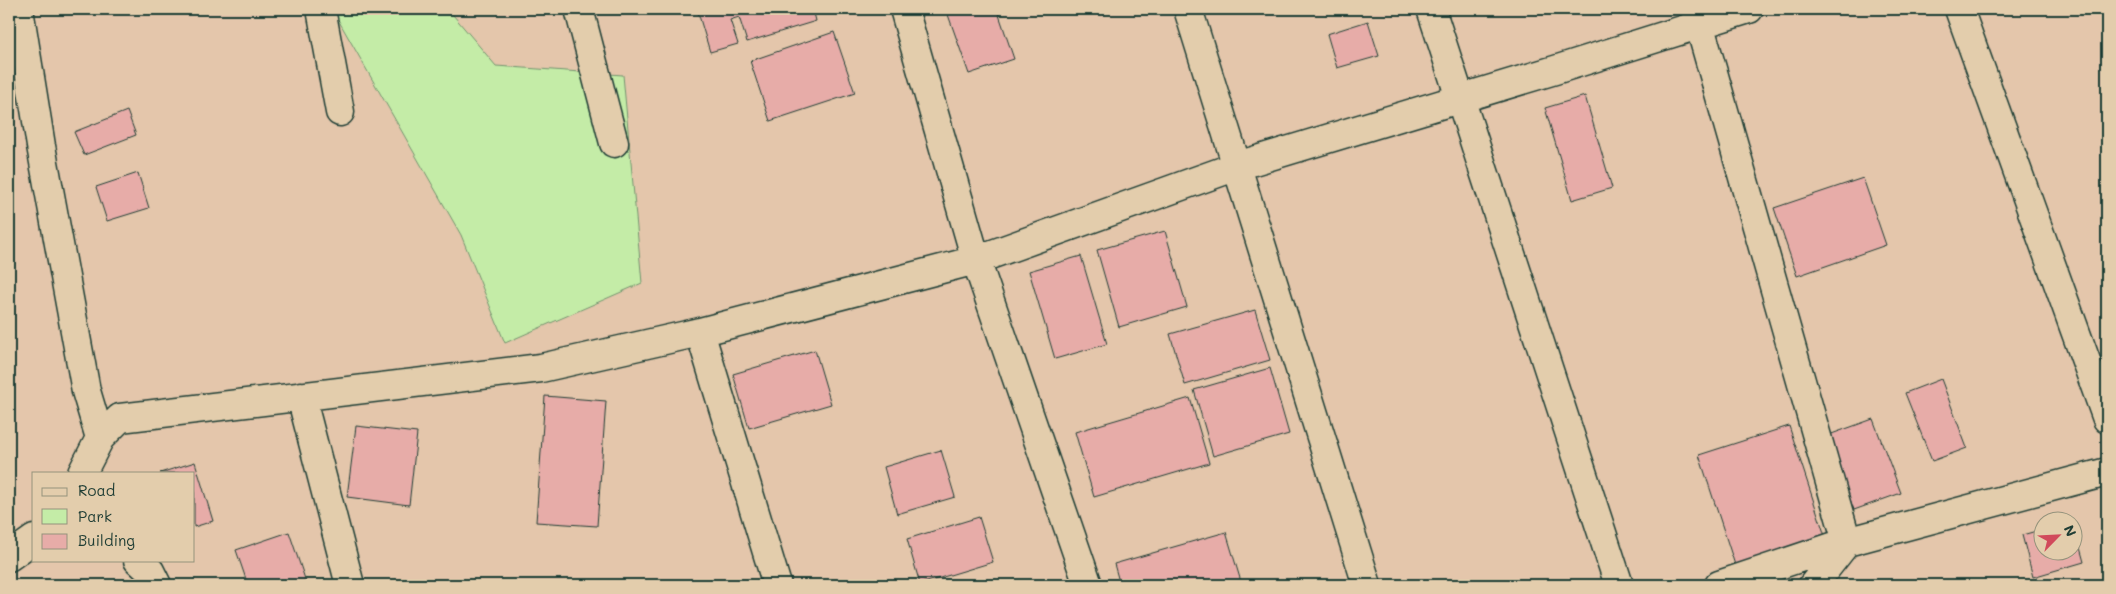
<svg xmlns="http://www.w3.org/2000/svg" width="2116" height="594" font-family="Mali,sans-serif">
<rect width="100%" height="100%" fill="#e4c6ab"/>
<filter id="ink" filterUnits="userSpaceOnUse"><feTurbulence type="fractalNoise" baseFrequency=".02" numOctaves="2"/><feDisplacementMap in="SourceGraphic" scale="10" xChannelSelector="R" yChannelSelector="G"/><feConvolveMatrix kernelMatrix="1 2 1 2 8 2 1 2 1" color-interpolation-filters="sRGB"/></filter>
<g filter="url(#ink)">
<path fill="#c4eca7" stroke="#72946e" d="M332,9h116l48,57 127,9 19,208 -137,60 -44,-108z"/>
<path fill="#e7aca8" stroke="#1f3d34" d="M697,9h116l3,12 -69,21 -8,-25 -9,3 8,24 -28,8z
M946,9h51l17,50 -45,15z
M1368,21l11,35 -42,12 -10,-34z
M834,32l21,61 -85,28 -20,-60z
M1585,96l27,92 -40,12 -27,-92z
M127,111l9,24 -52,20 -10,-23z
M138,173l11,35 -42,13 -11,-34z
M1863,178l23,67 -89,31 -23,-68z
M1165,231l22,76 -68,20 -22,-77z
M1081,256l26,88 -52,15 -26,-88z
M1255,310l15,50 -85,25 -15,-51z
M815,350l16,54 -82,24 -16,-54z
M1270,368l19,66 -76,22 -19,-66z
M1941,379l26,69 -35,13 -27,-68z
M545,396l61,5 -9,125 -61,-4z
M1190,398l19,65 -115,34 -19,-65z
M1873,419l28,74 -47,17 -28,-74z
M356,426l61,7 -8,72 -62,-8z
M1789,426l36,110 -90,29 -36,-110z
M941,450l14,47 -58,17 -13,-47z
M195,462l18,59 -19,6v-54h-34z
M979,517l14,45 -73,22 -13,-45z
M2074,526l10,36 -51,15 -11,-42 22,-6v23h30z
M289,532l18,53h-59l-12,-35z
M1226,532l16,53h-122l-6,-21z"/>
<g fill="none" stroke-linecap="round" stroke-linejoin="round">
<defs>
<path id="minor" d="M19,9l22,137 45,245 14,47
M321,9l19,103
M579,9l35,134
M904,9l72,251 112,325
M1188,9l179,576
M1431,9l188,576
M1695,9l152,533 -34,43
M1959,9l148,410
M700,332l77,253
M301,396l49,189
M82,473l18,-35 20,-20 421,-50 159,-36 276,-72 261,-94 318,-96 194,-61
M9,557l25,-18
M138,560l12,11 7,14
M1719,585l128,-43 260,-70"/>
</defs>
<use href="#minor" stroke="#1f3d34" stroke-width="31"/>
<use href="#minor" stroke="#e3cdac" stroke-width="28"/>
</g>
</g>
<rect width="2116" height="594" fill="none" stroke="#e3cdac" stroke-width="30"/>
<rect x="15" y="15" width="2086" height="564" fill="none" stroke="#1f3d34" stroke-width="2" filter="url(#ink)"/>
<rect x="32" y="472" width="162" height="90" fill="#e3cdac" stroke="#95937c"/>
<rect x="42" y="488" width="25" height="8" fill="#e3cdac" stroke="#95937c"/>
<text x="78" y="496" font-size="15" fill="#1f3d34">Road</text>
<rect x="42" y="509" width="25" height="15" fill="#c4eca7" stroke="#95937c"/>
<text x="78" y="522" font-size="15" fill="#1f3d34">Park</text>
<rect x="42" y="534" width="25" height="15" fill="#e7aca8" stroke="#95937c"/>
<text x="78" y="546" font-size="15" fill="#1f3d34">Building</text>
<g transform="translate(2058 536) rotate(66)"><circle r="24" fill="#e3cdac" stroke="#95937c"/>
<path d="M0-4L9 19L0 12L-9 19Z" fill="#d1495b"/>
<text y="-8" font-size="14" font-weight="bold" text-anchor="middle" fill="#1f3d34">N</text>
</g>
</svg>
